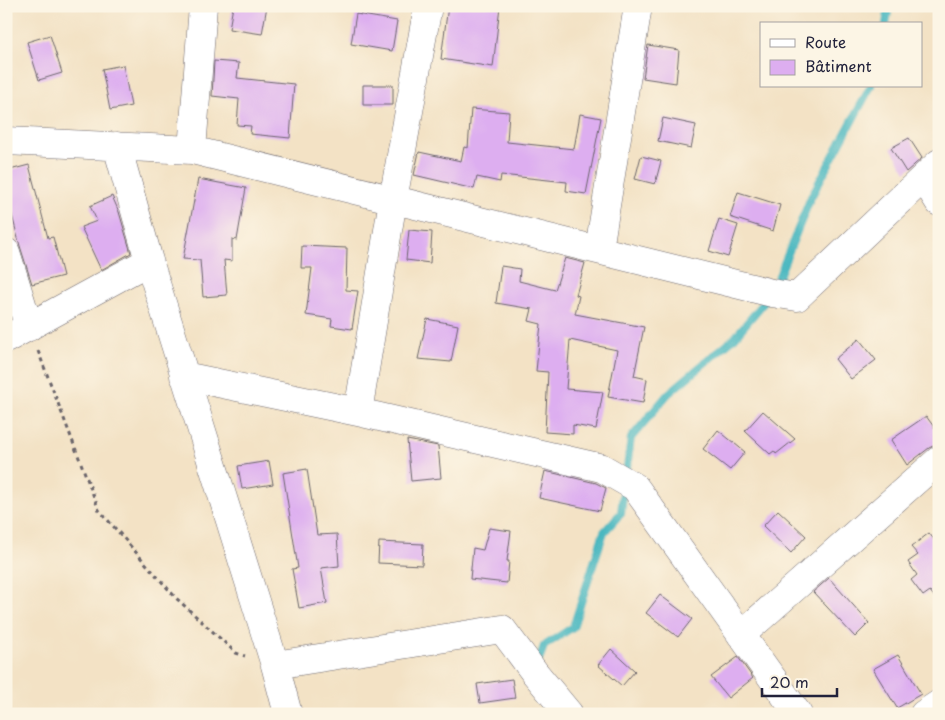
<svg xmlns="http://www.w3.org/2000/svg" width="945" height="720" font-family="'Playpen Sans',sans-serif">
<rect width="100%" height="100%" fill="#fcf5e5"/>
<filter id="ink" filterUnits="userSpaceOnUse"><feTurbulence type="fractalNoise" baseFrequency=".02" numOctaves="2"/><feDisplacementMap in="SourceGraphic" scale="10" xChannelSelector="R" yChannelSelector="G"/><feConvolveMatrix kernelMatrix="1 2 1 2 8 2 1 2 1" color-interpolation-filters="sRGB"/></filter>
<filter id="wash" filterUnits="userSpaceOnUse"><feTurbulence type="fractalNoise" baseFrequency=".0096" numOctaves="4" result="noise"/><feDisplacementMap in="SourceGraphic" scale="20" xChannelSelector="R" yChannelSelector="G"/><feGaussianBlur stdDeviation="1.12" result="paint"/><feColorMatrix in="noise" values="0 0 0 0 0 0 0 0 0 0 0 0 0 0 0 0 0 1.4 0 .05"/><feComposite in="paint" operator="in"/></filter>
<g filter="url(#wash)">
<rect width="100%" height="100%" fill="#f3e2c5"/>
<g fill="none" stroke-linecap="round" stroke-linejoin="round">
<path stroke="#48b7c0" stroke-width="8" d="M886,24l3,-18
M626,475l5,-37 37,-44 66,-56 38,-45 39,-96 60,-111
M537,665l7,-19 29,-19 31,-95 17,-19 3,-26
M544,698l2,16"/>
</g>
<g id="blocks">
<path fill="#ddaef0" d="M233,6h34l-5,28 -33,-5z
M448,6h52l-7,61 -52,-8z
M356,14l41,7 -5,30 -41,-7z
M50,35l12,38 -23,7 -12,-38z
M648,45l31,5 -3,33 -33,-5z
M214,61l25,2 -2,15 57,6 -4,54 -40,-4 1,-8 -14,-1 2,-26 -27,-3z
M123,65l8,41 -21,4 -8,-41z
M363,85h30v20h-30z
M471,109l38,3 -2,30 67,7 6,-35 21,4 -15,76 -20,-3 1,-9 -66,-7 -1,7 -23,-5 -3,12 -60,-14 5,-23 42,9 3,-14 4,1z
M663,118l33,7 -5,23 -33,-7z
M909,138l13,20 -16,14 -15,-24z
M641,156l20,5 -6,23 -20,-5z
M29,165l19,73 5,-1 10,39 -31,8 -12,-38 -14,-54v-21z
M198,179l48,9 -9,52 -5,-1v22l-8,-1 3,35 -24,2 -3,-37 -17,-1z
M738,192l42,13 -7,26 -43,-14z
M112,196l7,16 12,41 -30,17 -20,-43 16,-6 -7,-15z
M719,219l19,6 -10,32 -19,-6z
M409,230l23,2 -2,31 -24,-3z
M302,246l45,2 -1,42 12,1 -6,38 -21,-3 1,-7 -26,-4 6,-47h-11z
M565,258l20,5 -9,32 3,1 -4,18 69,13 -10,49 13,3 -4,24 -35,-6 9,-47 -47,-10 -4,49 37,3 -7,37 -23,-4v9l-28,-2 3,-60 -12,-1 5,-47 -12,-3 3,-12 -36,-6 5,-37 19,3 -1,12 36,9z
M427,319l31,6 -7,37 -33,-3z
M859,339l17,21 -25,19 -16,-20z
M763,411l32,28 -19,15 -2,-3 -4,3 -25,-23z
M926,416l13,18v9l-10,5 -22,17 -16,-25z
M718,430l27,22 -15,18 -27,-21z
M407,440l31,6 3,32 -30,3z
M269,461l4,23 -31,5 -4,-23z
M307,469l10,66 20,-1 2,32 -18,2 6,35 -28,5 -7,-39 6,-1 -15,-95z
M545,471l51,12 10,5 -6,23 -61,-13z
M778,510l28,26 -15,17 -28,-27z
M489,528l22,3 -4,30h2l-2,22 -37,-4 3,-31 10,2z
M929,533l7,9 3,-2v63l-9,-12 -7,5 -12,-16 6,-5 -9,-13 10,-7 -7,-8z
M379,542l44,2 -1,21 -44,-2z
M829,578l40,45 -14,14 -42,-45z
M660,595l32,24 -14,18 -32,-24z
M611,649l24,22 -13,15 -24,-21z
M898,655l23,39 -24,14 -24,-39z
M738,657l15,21 -25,20 -17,-21z
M512,679l3,19 -35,5 -3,-19z"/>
</g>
</g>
<g filter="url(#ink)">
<use href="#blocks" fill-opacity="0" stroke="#6b656b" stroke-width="1"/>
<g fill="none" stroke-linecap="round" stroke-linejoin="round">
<defs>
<path id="street" d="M6,141l186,9 580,143 25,4 142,-134
M117,146l32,115 126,404 13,49
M192,150l11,-144
M924,178l15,24
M599,249l39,-243
M6,252l23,75
M6,339l143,-78
M184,376l174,36 244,56 33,19 163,227
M358,412l35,-212 35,-194
M741,635l198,-175
M275,665l227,-36 33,44 34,41
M924,714l15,-10"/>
</defs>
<use href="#street" stroke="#6b656b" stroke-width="29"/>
<path stroke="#6b656b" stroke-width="3" stroke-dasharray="4 4" stroke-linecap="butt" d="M38,351l61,159 77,88 60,55 9,3"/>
<use href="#street" stroke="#fff" stroke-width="28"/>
</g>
</g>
<rect width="945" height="720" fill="none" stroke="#fcf5e5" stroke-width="25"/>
<rect x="760" y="22" width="162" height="65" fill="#fcf5e5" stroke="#a5a1a1"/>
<rect x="770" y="39" width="25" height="8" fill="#ffffff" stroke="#a5a1a1"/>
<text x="805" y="48" font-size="15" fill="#22223b">Route</text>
<rect x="770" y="60" width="25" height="15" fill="#ddaef0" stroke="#a5a1a1"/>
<text x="805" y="72" font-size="15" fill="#22223b">Bâtiment</text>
<path d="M762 688v8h75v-8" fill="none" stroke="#22223b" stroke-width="2.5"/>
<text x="770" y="688" font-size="15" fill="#22223b" stroke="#fcf5e5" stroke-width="4" paint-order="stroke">20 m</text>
</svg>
